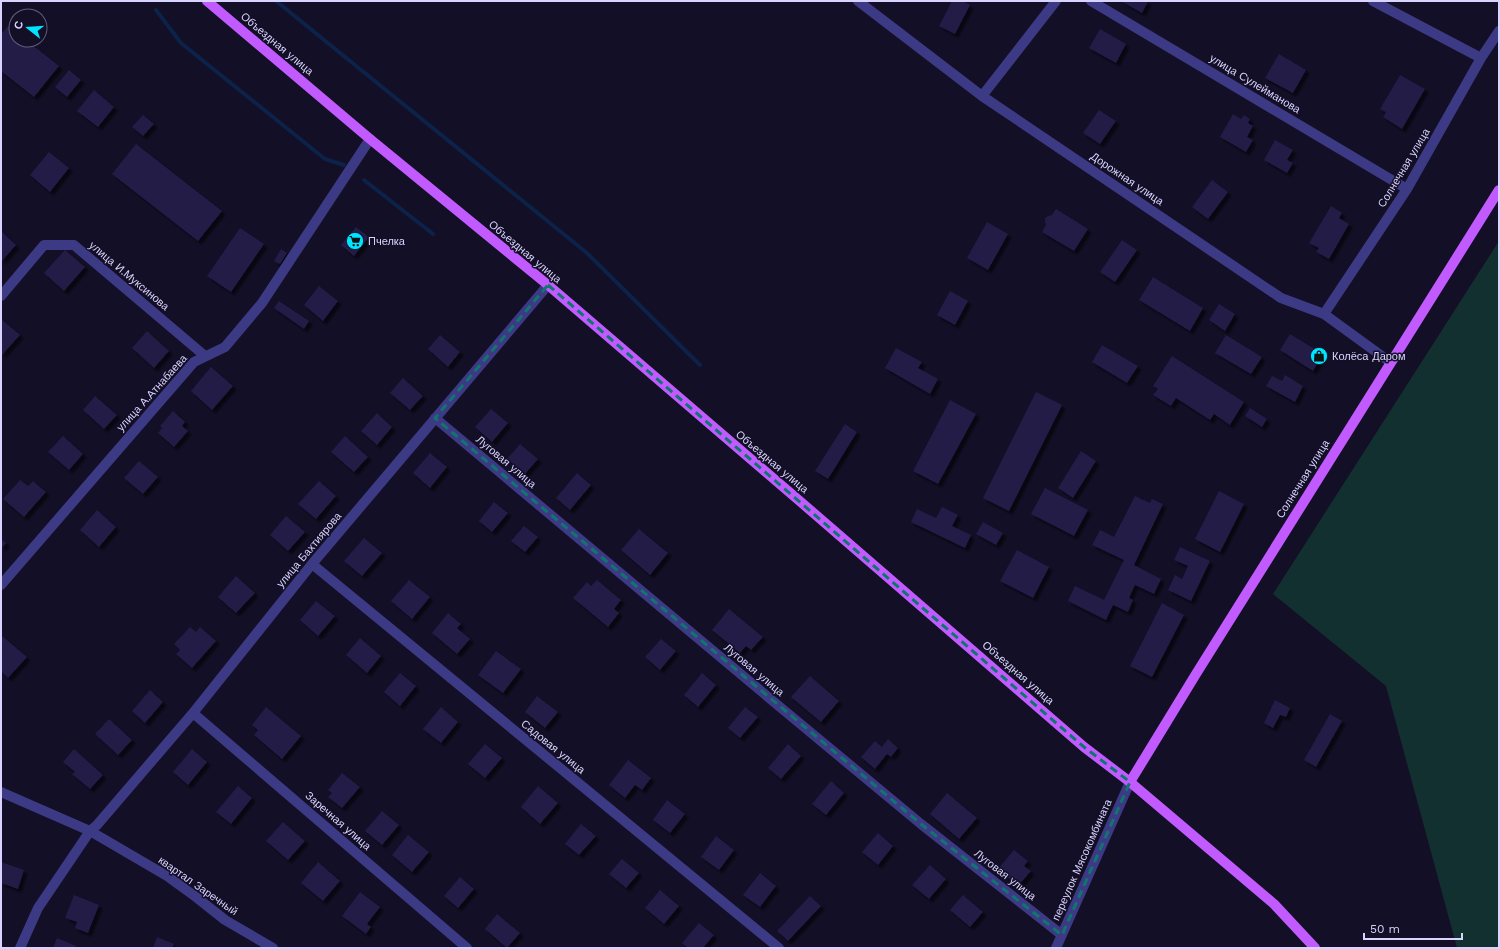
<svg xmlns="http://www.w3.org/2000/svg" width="1500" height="949" font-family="'Work Sans',sans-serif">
<defs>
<filter id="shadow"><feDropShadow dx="3.5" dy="3.5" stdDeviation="1" flood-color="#0009"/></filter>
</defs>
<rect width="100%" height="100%" fill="#130f26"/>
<path fill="#12302f" d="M1499,241v707h-42l-71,-262 -113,-92z"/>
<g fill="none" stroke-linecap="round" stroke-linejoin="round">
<path stroke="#0c2248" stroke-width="4" d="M276,1l311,252 113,112
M156,10l25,33 144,116 19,6
M364,180l69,54"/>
</g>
<path fill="#241b47" filter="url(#shadow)" d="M952,1h10l8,4 -15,29 -16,-8z
M1121,1h27l-6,12z
M8,26l8,6v8h10l33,26 -25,31 -33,-26v-37z
M1100,29l26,15 -10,19 -27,-15z
M1279,54l27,16 -13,23 -28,-15z
M69,70l12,10 -14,17 -12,-10z
M1400,75l25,14 -23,40 -19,-12 3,-5 -6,-3z
M94,90l20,17 -16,20 -21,-16z
M1099,110l17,11 -16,23 -17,-11z
M1233,114l8,5 3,-4 6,4 -2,4 5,3 -6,11 6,3 -7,12 -26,-15z
M143,115l11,9 -11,12 -11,-9z
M1275,140l18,10 -6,10 6,3 -6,10 -23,-13z
M136,144l86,67 -24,30 -86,-67z
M49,152l20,16 -19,24 -20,-17z
M1212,180l16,12 -20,27 -16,-12z
M1331,206l11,7 -3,5 10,6 -20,35 -13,-7 3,-4 -10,-5z
M1056,209l32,20 -14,22 -32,-19 4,-7 -1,-3v-4l3,-2 4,-1z
M987,222l21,12 -20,36 -21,-12z
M356,227l13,10 -15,19 -13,-11z
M240,228l24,16 -33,48 -24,-16z
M1,231l15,14 -15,17z
M1122,240l15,10 -22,32 -15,-10z
M281,249l6,4 -7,11 -6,-3z
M65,250l20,17 -21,24 -20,-18z
M1153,277l50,31 -13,23 -51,-31z
M319,286l19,15 -15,20 -19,-16z
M950,291l18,10 -13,24 -18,-10z
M279,301l30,20 -5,8 -30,-21z
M1219,304l16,10 -10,17 -16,-11z
M1,320h1l18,15 -19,21z
M147,331l22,20 -15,17 -22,-20z
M1290,334l33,20 -10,17 -33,-21z
M440,335l20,17 -12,15 -20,-18z
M1226,335l36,22 -11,17 -36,-21z
M1102,345l36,21 -11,17 -35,-21z
M896,348l26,14 -4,6 20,11 -8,15 -45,-26z
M1172,356l72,46 -14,23 -16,-11 -4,6 -34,-22 -5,8 -18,-11 5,-6 -5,-3z
M211,367l22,19 -21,24 -21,-19z
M1285,375l18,11 -8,16 -29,-16 6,-10 10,5z
M403,378l20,18 -13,14 -20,-17z
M1036,392l26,13 -53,106 -26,-13z
M95,396l22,19 -13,14 -21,-19z
M950,400l26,14 -38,70 -25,-13z
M1250,408l17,11 -5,8 -17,-11z
M491,409l17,14 -16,19 -17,-15z
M173,411l12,11 -3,4 6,5 -14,16 -16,-14 4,-5 -2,-2z
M377,413l15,14 -15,18 -16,-14z
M845,424l12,8 -29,47 -13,-8z
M63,436l20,18 -14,16 -21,-18z
M345,436l23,21 -14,15 -23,-20z
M520,444l18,15 -13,15 -18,-15z
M1081,451l15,10 -23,37 -15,-10z
M430,453l17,14 -17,21 -17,-15z
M139,461l19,16 -15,17 -19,-16z
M577,473l14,12 -21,25 -14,-12z
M20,480l8,6 5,-5 13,11 -22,25 -21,-18z
M319,481l17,15 -20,23 -18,-15z
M1045,488l43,22 -14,26 -43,-22z
M1219,491l25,13 -24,48 -25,-13z
M1135,496l15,7 2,-4 11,5 -29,61 27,14 -7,15 -19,-9 -6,13 4,2 -5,12 -15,-7 -7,15 -38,-19 7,-15 29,14 20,-40 -32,-15 8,-15 14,7z
M494,502l14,11 -16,19 -13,-11z
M942,507l16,8 -6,11 19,9 -6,13 -54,-26 6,-13 19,9z
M97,510l19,17 -17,20 -19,-17z
M286,516l19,16 -17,19 -18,-16z
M983,522l20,11 -7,12 -20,-11z
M524,526l14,11 -13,15 -14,-11z
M639,529l29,24 -18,22 -29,-25z
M364,538l18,15 -20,23 -18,-15z
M1,539l5,4 -5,6z
M1180,547l30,14 -19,40 -23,-11 7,-15 7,4 6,-13 -14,-6z
M1017,550l32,17 -16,31 -33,-17z
M236,576l19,17 -19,20 -18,-16z
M409,580l21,17 -18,22 -21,-18z
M597,580l24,20 -7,9 5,4 -11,14 -35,-29 14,-16 4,4z
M316,601l19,15 -17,20 -18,-16z
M1162,603l22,12 -32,62 -22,-11z
M729,609l34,28 -12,13 -5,-4 -6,7 -28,-23z
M448,613l13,11 -4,4 13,11 -13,15 -25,-21z
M190,627l6,5 4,-5 16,14 -24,27 -16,-14 4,-4 -6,-6z
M1,635l26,22 -19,21 -7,-7z
M360,638l21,18 -14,17 -21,-18z
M661,639l15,12 -16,19 -15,-13z
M496,651l25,18 -18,24 -25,-18z
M400,673l16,13 -16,20 -16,-14z
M702,673l14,12 -18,22 -14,-12z
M810,676l29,25 -18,21 -30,-25z
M150,690l13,12 -18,21 -13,-12z
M537,696l21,16 -13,16 -20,-16z
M1275,700l15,8 -4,9 -6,-2 -7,13 -9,-5z
M266,707l35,29 -19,23 -28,-24 4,-5 -6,-5z
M441,707l17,15 -17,21 -18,-14z
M745,707l13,10 -18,21 -12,-10z
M1330,714l12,7 -26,46 -12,-7z
M109,719l23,21 -14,15 -23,-21z
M888,739l10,9 -7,9 -4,-3 -12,15 -14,-12 14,-16 7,6z
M485,744l17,14 -17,20 -17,-14z
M788,744l13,12 -20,23 -13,-11z
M74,749l29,26 -13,14 -18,-15 3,-2 -12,-10z
M192,749l15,13 -19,23 -15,-13z
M628,760l23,18 -9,12 -7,-5 -10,13 -16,-13z
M342,773l18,14 -18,21 -14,-11 4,-4 -4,-3z
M831,781l13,12 -18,22 -14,-11z
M238,786l14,12 -21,26 -15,-12z
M538,786l20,17 -18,21 -19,-17z
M947,793l30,25 -18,21 -29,-25z
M667,800l18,14 -15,19 -17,-13z
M382,811l17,14 -17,20 -17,-14z
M283,822l22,19 -17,19 -22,-19z
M581,824l15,12 -17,19 -14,-11z
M878,833l15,13 -15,19 -16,-13z
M408,835l21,17 -17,20 -20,-17z
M716,836l18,14 -15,20 -18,-13z
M1014,850l14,11 -4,5 7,5 -13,15 -20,-17z
M622,859l17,14 -13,15 -17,-14z
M1,862l23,8 -6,19 -17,-6z
M318,862l22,19 -17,20 -22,-18z
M930,865l16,14 -17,20 -17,-14z
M760,873l16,13 -16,21 -17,-12z
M460,877l14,12 -16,19 -14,-12z
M660,890l19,16 -15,18 -19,-16z
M360,892l20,15 -13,17 4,3 -5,7 -24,-18z
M74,895l25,10 -11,28 -13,-5 2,-6 -12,-4z
M963,895l20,17 -13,15 -20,-17z
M810,896l11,10 -33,35 -11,-10z
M497,914l23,19 -13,15 -22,-19z
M699,923l15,12 -11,13h-15l-6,-5z
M157,937l17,7 -2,4h-19z
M57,938l19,8 -1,2h-22z"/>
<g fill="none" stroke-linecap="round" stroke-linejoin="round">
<path stroke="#3d3a85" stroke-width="10" d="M858,1l124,95 299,202 43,16 66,48
M1091,1l316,188
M1373,1l108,57
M982,96l74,-95
M1,296l43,-51h30l131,111
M1324,314l83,-125 74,-131 18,-27
M435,418l345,289 141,117 141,111
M312,564l467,384
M1,585l193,-223 31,-15 37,-44 108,-164
M193,713l274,235
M1,792l89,39 77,45 29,21 29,23 48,28
M20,948l18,-40 52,-77 7,-6 96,-112 119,-149 236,-279
M1056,948l74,-166"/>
<path stroke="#c25bff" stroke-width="10" d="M207,1l163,138 178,146 254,218 282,244 46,35 144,122 41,44
M1130,782l66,-108 303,-484"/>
</g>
<path fill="none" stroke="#0f766e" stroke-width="3" stroke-dasharray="8 5" stroke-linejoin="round" d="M548,285l536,462 46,35 -68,153 -141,-111 -486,-406z"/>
<defs>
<symbol id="supermarket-disc" viewBox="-11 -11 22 22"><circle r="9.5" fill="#00e5ff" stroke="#130f26"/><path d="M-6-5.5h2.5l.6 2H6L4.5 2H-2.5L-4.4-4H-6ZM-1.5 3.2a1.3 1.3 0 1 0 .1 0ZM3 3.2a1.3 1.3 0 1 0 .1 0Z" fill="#111"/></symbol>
<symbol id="shop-disc" viewBox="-11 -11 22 22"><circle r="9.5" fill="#00e5ff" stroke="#130f26"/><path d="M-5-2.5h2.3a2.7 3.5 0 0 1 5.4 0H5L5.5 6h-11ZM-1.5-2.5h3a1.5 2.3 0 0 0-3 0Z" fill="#111"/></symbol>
</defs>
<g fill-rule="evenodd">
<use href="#supermarket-disc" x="345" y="231" width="20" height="20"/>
<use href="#shop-disc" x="1309" y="346" width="20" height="20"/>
</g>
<g text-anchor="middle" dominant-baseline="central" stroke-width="3" stroke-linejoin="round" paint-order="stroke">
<g font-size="11" fill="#d9d4ff" stroke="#130f26">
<text transform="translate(277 44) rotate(40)">Объездная улица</text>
<text transform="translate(1255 84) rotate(31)">улица Сулейманова</text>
<text transform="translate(1404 168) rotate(-59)">Солнечная улица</text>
<text transform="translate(1127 179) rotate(34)">Дорожная улица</text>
<text transform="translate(525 252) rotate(40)">Объездная улица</text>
<text transform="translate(129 276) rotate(40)">улица И.Муксинова</text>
<text transform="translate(152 393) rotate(-48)">улица А.Атнабаева</text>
<text transform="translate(506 462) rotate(40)">Луговая улица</text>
<text transform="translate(772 462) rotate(40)">Объездная улица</text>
<text transform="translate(1303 479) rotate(-58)">Солнечная улица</text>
<text transform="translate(309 550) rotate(-50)">улица Бахтиярова</text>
<text transform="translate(754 670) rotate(40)">Луговая улица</text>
<text transform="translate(1018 673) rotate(41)">Объездная улица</text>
<text transform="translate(553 747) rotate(39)">Садовая улица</text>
<text transform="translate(338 821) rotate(41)">Заречная улица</text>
<text transform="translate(1082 860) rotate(-66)">переулок Мясокомбината</text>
<text transform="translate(1005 875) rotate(38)">Луговая улица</text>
<text transform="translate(198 886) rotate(35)">квартал Заречный</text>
</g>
<g font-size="11" fill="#d9d4ff" stroke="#130f26" text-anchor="start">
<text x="368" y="241">Пчелка</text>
<text x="1332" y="356">Колёса Даром</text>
</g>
</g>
<rect width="1500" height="949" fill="none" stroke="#d9d4ff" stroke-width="4"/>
<g transform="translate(28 28) rotate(287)"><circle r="19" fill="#130f26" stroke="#625e7d"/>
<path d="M0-3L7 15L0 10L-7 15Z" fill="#00e5ff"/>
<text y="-6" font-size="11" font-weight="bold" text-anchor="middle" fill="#d9d4ff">С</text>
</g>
<path d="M1364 933v6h98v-6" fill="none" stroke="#d9d4ff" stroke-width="2"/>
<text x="1370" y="933" font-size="12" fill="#d9d4ff" stroke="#130f26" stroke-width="3" paint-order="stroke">50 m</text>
</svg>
